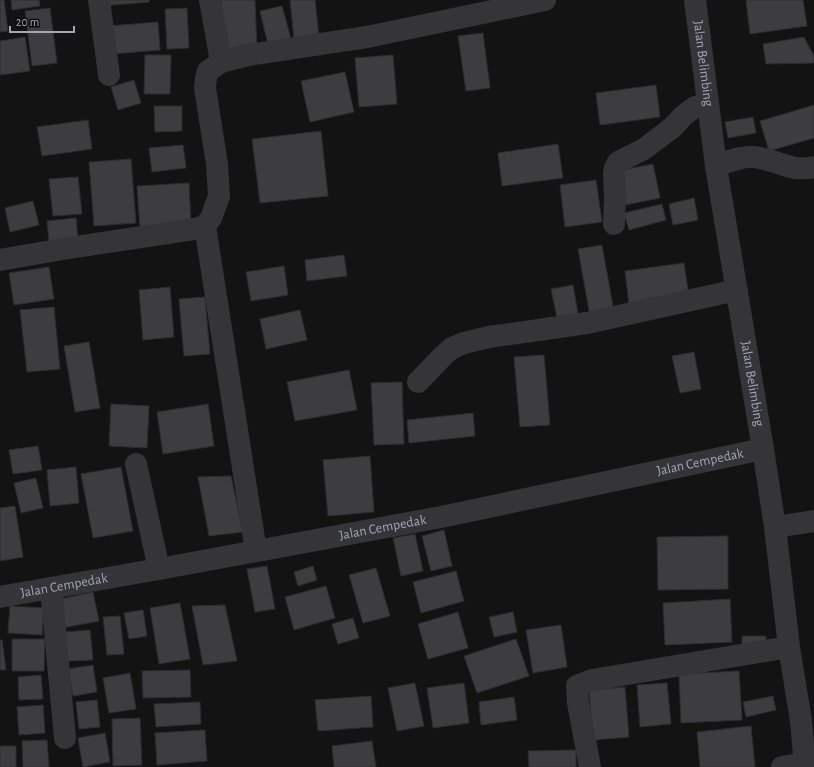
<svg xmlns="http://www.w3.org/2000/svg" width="814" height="767" font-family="'Alegreya Sans',sans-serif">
<rect width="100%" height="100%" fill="#131314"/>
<path fill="#3d3c41" stroke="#2d2d30" d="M0,0h4l4,31 -8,1z
M11,0h28l1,6 -28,4z
M101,0h48v2l-48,4z
M221,0h34l2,50 -34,1z
M290,0h25l4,36 -25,3z
M746,0h57l4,26 -57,8z
M282,6l10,37 -23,6 -9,-38z
M50,8l7,55 -25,3 -7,-55z
M187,8l2,40 -22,1 -2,-40z
M158,22l2,28 -48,4 -3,-28z
M483,33l7,55 -24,3 -8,-55z
M25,37l5,34 -30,4v-34z
M804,37l10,19v7l-48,1 -3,-20z
M145,55h26l-1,39h-26z
M393,55l4,49 -38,3 -4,-49z
M345,72l9,40 -44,10 -9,-41z
M134,80l7,23 -23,7 -7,-23z
M656,85l4,32 -60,8 -4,-32z
M814,105v33l-45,13 -9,-30z
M154,106h28v25l-27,1z
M753,117l3,16 -28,5 -3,-16z
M88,120l4,29 -50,7 -5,-29z
M321,131l7,65 -68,7 -8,-64z
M558,144l5,34 -61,8 -4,-33z
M183,145l3,23 -34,4 -3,-24z
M131,159l5,64 -42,3 -5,-64z
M653,164l7,34 -35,7 -7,-34z
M78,177l4,37 -29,2 -4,-37z
M596,180l6,42 -37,5 -5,-42z
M189,183l2,42 -51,3 -3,-42z
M694,198l4,22 -25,5 -4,-21z
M33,201l6,24 -29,7 -5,-24z
M662,204l4,16 -37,10 -5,-17z
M76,218l2,21 -29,3 -2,-21z
M602,245l12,67 -24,4 -12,-67z
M344,255l3,21 -40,5 -2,-21z
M684,263l5,34 -60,8 -4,-34z
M284,266l4,29 -37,6 -5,-29z
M49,267l5,32 -40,6 -5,-32z
M573,285l6,34 -21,3 -7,-33z
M170,287l4,50 -31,3 -4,-50z
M205,297l5,57 -26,2 -5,-57z
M54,307l6,62 -33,3 -7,-62z
M300,310l7,30 -41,9 -6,-30z
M89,342l11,66 -25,4 -11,-66z
M694,352l7,37 -21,4 -8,-37z
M544,355l6,70 -30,2 -6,-70z
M349,370l8,40 -62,11 -8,-39z
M402,382l2,62 -30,1 -3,-62z
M111,404l38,2 -2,42 -38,-2z
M208,404l6,42 -51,8 -6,-42z
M473,413l2,23 -66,7 -2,-23z
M38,446l4,24 -29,4 -4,-24z
M370,456l4,56 -46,4 -5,-56z
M76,467l3,36 -29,3 -3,-36z
M121,467l12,64 -40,7 -12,-64z
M231,476l12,56 -34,4 -11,-59z
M36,478l7,30 -22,5 -7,-30z
M15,506l8,51 -23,4v-53z
M444,530l8,36 -21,5 -9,-35z
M415,534l8,37 -22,5 -8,-38z
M728,536v53l-70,1 -1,-53z
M267,566l8,43 -20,3 -8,-43z
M313,566l4,14 -19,6 -4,-14z
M376,568l14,48 -27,7 -14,-48z
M456,571l8,30 -43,12 -8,-31z
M326,586l9,32 -41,12 -9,-33z
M93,592l6,29 -37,7 -6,-28z
M730,599l2,43 -67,3 -2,-42z
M180,603l10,56 -31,5 -9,-56z
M225,605l12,56 -34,4 -11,-59z
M10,606l34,2 -2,27 -34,-2z
M143,610l4,26 -18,3 -5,-26z
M458,612l10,36 -40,11 -10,-35z
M513,612l4,20 -23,5 -5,-20z
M120,616l4,38 -17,1 -4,-38z
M353,618l6,20 -21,6 -6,-20z
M561,625l6,42 -34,6 -7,-43z
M90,630l3,30 -26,1 -2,-29z
M742,636h24v12h-24z
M12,639h33l-1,32h-32z
M516,639l13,37 -52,17 -13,-37z
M0,640h2l4,30h-6z
M93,665l4,27 -24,4 -5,-27z
M190,670l1,27 -48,1 -1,-27z
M739,671l3,49 -61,3 -2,-49z
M130,673l6,36 -27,4 -6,-35z
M41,675l2,24 -24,1 -1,-23z
M415,683l9,43 -27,5 -9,-43z
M464,683l5,40 -36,5 -6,-40z
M667,683l4,41 -31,3 -3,-42z
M625,687l4,50 -36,3 -4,-50z
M371,696l2,31 -55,4 -3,-31z
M773,696l3,14 -30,7 -3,-15z
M514,697l3,23 -36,5 -2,-23z
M97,700l3,27 -21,2 -3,-27z
M200,702l1,22 -45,3 -2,-23z
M43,705l2,28 -26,2 -2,-28z
M140,718l2,47 -29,1 -1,-47z
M751,726l4,41h-55l-3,-35z
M205,730l2,31 -50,4 -2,-32z
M105,733l5,29 -27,5 -5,-29z
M47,740l2,27h-26l-1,-26z
M372,741l4,26h-42l-2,-21z
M0,746h16v21h-16z
M576,750v17h-47l-1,-16z"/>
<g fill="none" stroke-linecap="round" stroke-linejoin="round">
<g stroke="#343439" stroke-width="22">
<path d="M99,0l10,75"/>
<path d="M210,0l11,62"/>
<path id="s1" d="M695,0l21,166 47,283 12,78 14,120 12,74 4,46"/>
<path d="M716,166c12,-4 24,-10 37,-9 15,1 28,8 42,11 7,1 13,0 19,-1"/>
<path d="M614,224l1,-26 -1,-25 1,-5 3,-6 26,-13 29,-22 10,-11 12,-9 13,-3"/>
<path d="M205,226l51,325"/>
<path d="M0,260l69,-12 125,-19 11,-3 6,-8 8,-22 -2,-32 -12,-76 1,-10 2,-7 13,-9 27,-7 119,-18 178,-37"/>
<path d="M418,382l26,-27 8,-7 12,-5 25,-6 98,-14 150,-33"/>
<path d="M136,464l23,105"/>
<path d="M775,527l39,-6"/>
<path d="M51,588l14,150"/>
<path id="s2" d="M0,597l159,-28 282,-52 322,-68"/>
<path d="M590,767l-12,-64 -1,-17 15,-6 197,-33"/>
<path d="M782,767l23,-4"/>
</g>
</g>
<g text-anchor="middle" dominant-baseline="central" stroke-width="3" stroke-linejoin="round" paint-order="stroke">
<g font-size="14" fill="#a4a5b5" stroke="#0e0e0f">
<text stroke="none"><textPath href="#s1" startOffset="64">Jalan Belimbing</textPath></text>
<text stroke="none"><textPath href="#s1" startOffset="388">Jalan Belimbing</textPath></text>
<text stroke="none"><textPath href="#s2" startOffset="713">Jalan Cempedak</textPath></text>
<text stroke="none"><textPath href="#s2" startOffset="389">Jalan Cempedak</textPath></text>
<text stroke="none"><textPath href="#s2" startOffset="65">Jalan Cempedak</textPath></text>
</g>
</g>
<path d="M10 26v6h64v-6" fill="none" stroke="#a4a5b5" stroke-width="2"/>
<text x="16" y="26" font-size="12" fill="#a4a5b5" stroke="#0e0e0f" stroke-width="3" paint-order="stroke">20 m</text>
</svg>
